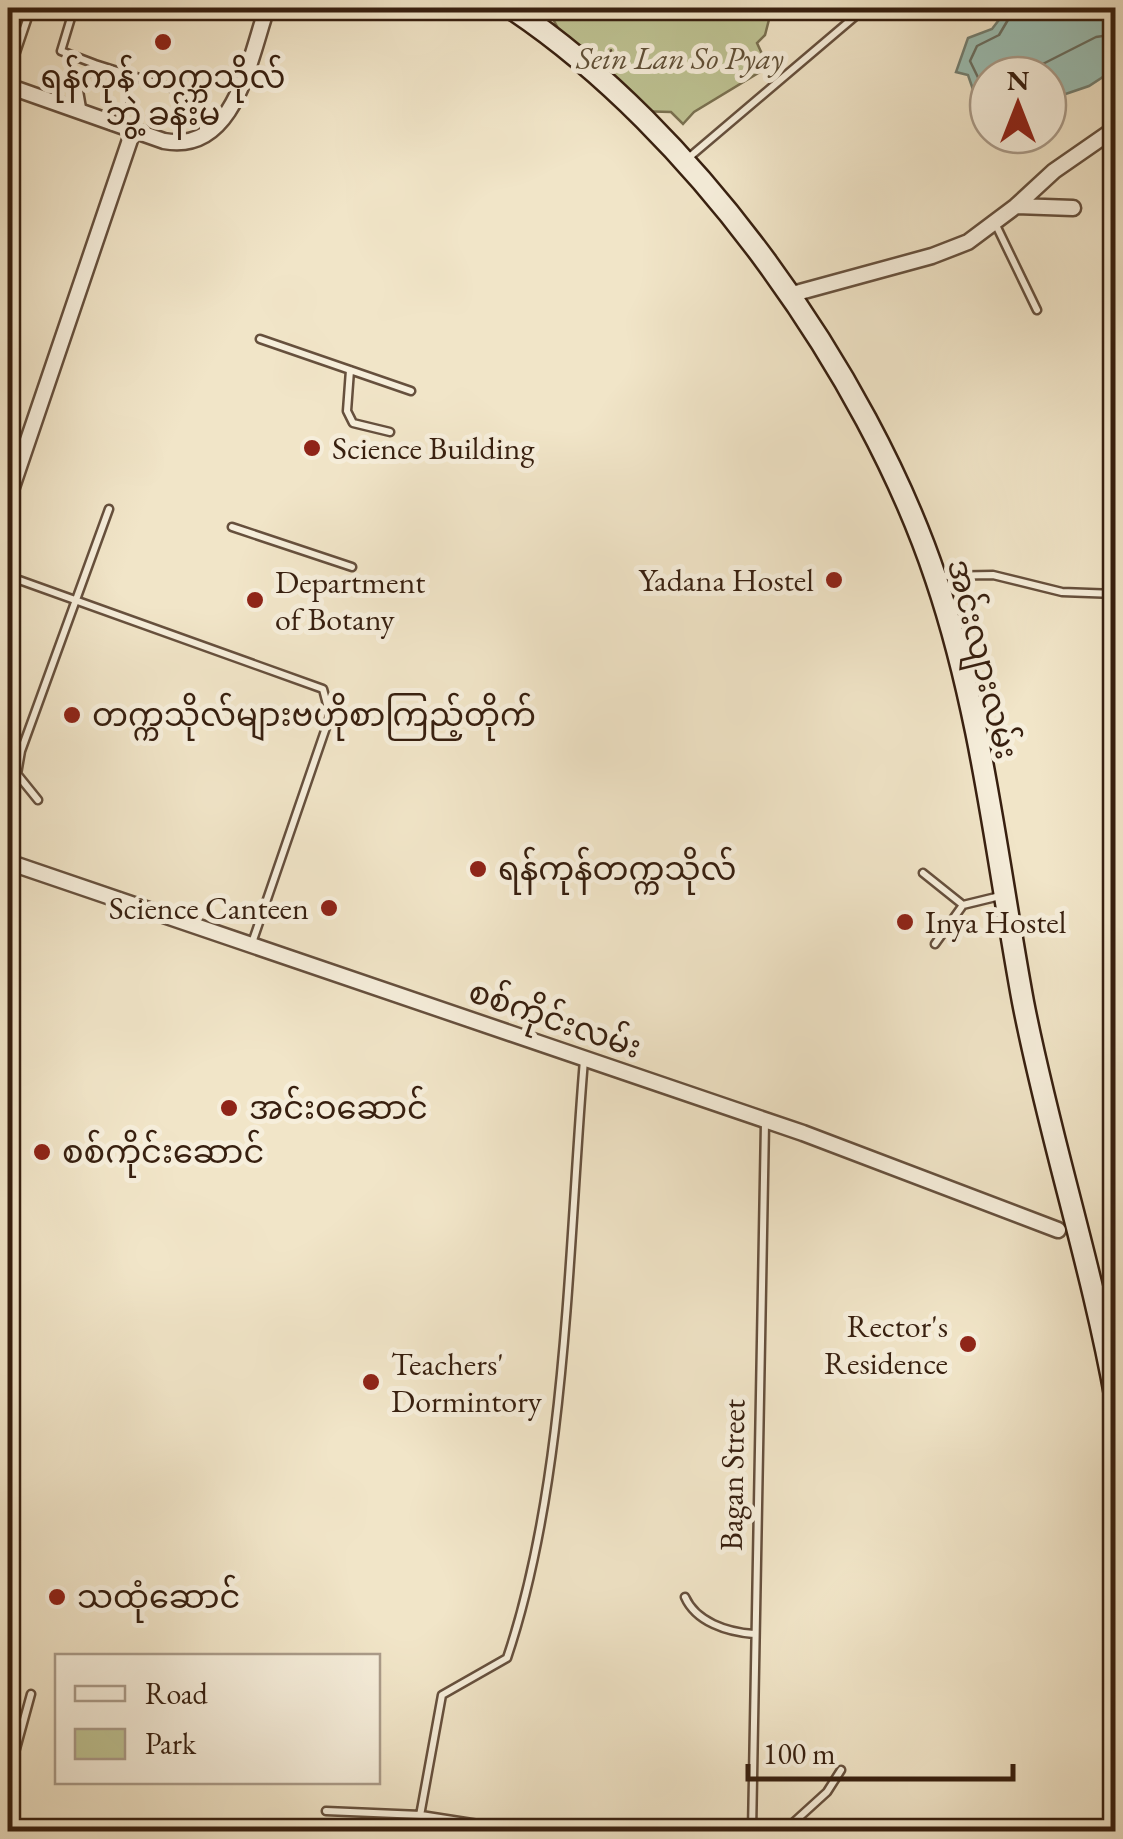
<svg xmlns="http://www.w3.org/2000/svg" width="1123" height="1839" font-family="'EB Garamond','Noto Sans Myanmar',serif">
<rect width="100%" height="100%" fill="#f1e5c8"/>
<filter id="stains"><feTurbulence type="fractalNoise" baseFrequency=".002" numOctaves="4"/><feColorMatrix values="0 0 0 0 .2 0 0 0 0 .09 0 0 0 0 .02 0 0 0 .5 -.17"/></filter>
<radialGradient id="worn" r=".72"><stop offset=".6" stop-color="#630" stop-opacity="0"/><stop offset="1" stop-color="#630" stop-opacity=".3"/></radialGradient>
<path fill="#bec393" stroke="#7a7151" stroke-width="2.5" d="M547,8h225l-7,27 -8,8 11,24 -74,45 -11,12 -12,-12 -36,-1 -41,-62 -29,-8z"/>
<path fill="#9bbfb4" stroke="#737f72" stroke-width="2.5" d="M1008,8h107v61l-26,17 -41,14v-25h-60v33l-9,-1 -11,-32 -12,-3 12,-34 24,-9z"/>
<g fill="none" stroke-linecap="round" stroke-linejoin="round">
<path stroke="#696f62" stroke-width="2.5" d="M1021,75l75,-38 20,-3
M988,98l-18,-37 7,-15 22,-11 16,-27"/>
<defs>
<path id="lane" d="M74,8l-13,43 34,13 -17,21 4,23
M95,64l92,29 16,11v27
M8,76l23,-68
M686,160l179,-152
M994,221l43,89
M260,339l151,52
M350,370l-3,41 6,12 37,9
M232,527l120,40
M8,576l315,113 7,27 -78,227
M937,576l56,-1 69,17 54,2
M38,800l-21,-26 4,-23 88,-242
M923,873l40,32 37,-9
M935,944l28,-39
M685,1597c11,25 42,35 69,37
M8,1778l23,-84
M326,1811l95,4 83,13
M417,1832l25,-137 65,-37c60,-178 61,-409 77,-598
M752,1832l13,-709
M783,1832l44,-40 14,-22"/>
<path id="street" d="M8,86l156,55c71,13 85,-81 103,-133
M1016,206l38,-35 62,-43
M789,295l143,-39 36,-14 48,-36 57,2
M8,499l125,-368
M8,862l795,271 255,97
M1100,1315l16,-6"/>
<path id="secondary" d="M511,8c182,121 356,364 425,571 46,136 61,282 87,423 26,134 69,264 93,398"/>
</defs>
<use href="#lane" stroke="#66503d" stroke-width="11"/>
<use href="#street" stroke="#66503d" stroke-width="19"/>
<use href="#secondary" stroke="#371f0f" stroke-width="25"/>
<use href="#lane" stroke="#f6eedb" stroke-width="6"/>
<use href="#street" stroke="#f6eedb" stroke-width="14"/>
<use href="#secondary" stroke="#f6eedb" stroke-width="20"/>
</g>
<g fill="#8f2418" stroke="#f6eedb" stroke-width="4">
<circle cx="163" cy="42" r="10"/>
<circle cx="312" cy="448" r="10"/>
<circle cx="834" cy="580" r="10"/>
<circle cx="255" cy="600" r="10"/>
<circle cx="72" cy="715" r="10"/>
<circle cx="478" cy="869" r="10"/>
<circle cx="329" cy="908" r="10"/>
<circle cx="905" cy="922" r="10"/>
<circle cx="229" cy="1108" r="10"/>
<circle cx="42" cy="1152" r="10"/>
<circle cx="968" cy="1344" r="10"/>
<circle cx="371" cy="1382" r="10"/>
<circle cx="57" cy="1597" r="10"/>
</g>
<g text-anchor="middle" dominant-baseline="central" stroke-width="10" stroke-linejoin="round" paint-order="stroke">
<g font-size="32" font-style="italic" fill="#605037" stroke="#f6eedb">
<text x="680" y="58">Sein Lan So Pyay</text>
</g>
<g font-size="32" fill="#371f0f" stroke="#f6eedb" text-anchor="start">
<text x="163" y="77" text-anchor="middle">ရန်ကုန် တက္ကသိုလ်<tspan x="163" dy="37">ဘွဲ့ ခန်းမ</tspan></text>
<text x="332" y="448">Science Building</text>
<text x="814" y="580" text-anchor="end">Yadana Hostel</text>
<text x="275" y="582">Department<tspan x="275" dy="37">of Botany</tspan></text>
<text x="92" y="715">တက္ကသိုလ်များဗဟိုစာကြည့်တိုက်</text>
<text x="498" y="869">ရန်ကုန်တက္ကသိုလ်</text>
<text x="309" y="908" text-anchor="end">Science Canteen</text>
<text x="925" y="922">Inya Hostel</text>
<text x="249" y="1108">အင်းဝ‌ဆောင်</text>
<text x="62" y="1152">စစ်ကိုင်းဆောင်</text>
<text x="948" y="1326" text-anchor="end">Rector's<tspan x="948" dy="37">Residence</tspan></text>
<text x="391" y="1364">Teachers'<tspan x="391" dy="37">Dormintory</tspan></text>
<text x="77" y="1597">သထုံဆောင်</text>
</g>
<g font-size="32" fill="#371f0f" stroke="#f6eedb">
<text transform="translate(983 659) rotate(76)">အင်းလျားလမ်း</text>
<text transform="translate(555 1019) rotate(19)">စစ်ကိုင်းလမ်း</text>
<text transform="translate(732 1475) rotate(-89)">Bagan Street</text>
</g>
</g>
<rect width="1123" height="1839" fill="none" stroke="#f1e5c8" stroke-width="40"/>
<rect x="10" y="10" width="1103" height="1819" fill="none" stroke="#371f0f" stroke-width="5"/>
<rect x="20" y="20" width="1083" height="1799" fill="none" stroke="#371f0f" stroke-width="2.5"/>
<rect x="55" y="1654" width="325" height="130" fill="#f6eedb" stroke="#aa9b89" stroke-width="2.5"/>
<rect x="75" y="1686" width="50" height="15" fill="#f6eedb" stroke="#aa9b89" stroke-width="2.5"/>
<text x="145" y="1704" font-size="30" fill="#371f0f">Road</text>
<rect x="75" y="1729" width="50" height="30" fill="#bec393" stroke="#aa9b89" stroke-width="2.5"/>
<text x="145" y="1754" font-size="30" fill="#371f0f">Park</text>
<g transform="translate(1018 105)"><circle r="48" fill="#f6eedb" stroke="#aa9b89" stroke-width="2.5"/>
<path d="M0-8L18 38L0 25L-18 38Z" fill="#8f2418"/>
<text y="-15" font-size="28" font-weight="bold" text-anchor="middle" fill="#371f0f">N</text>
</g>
<path d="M748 1764v15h265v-15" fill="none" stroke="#371f0f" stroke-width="5"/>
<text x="763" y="1764" font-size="30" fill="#371f0f" stroke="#f6eedb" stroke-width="8" paint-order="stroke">100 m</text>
<rect width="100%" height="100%" filter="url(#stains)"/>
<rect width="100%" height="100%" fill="url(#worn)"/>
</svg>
